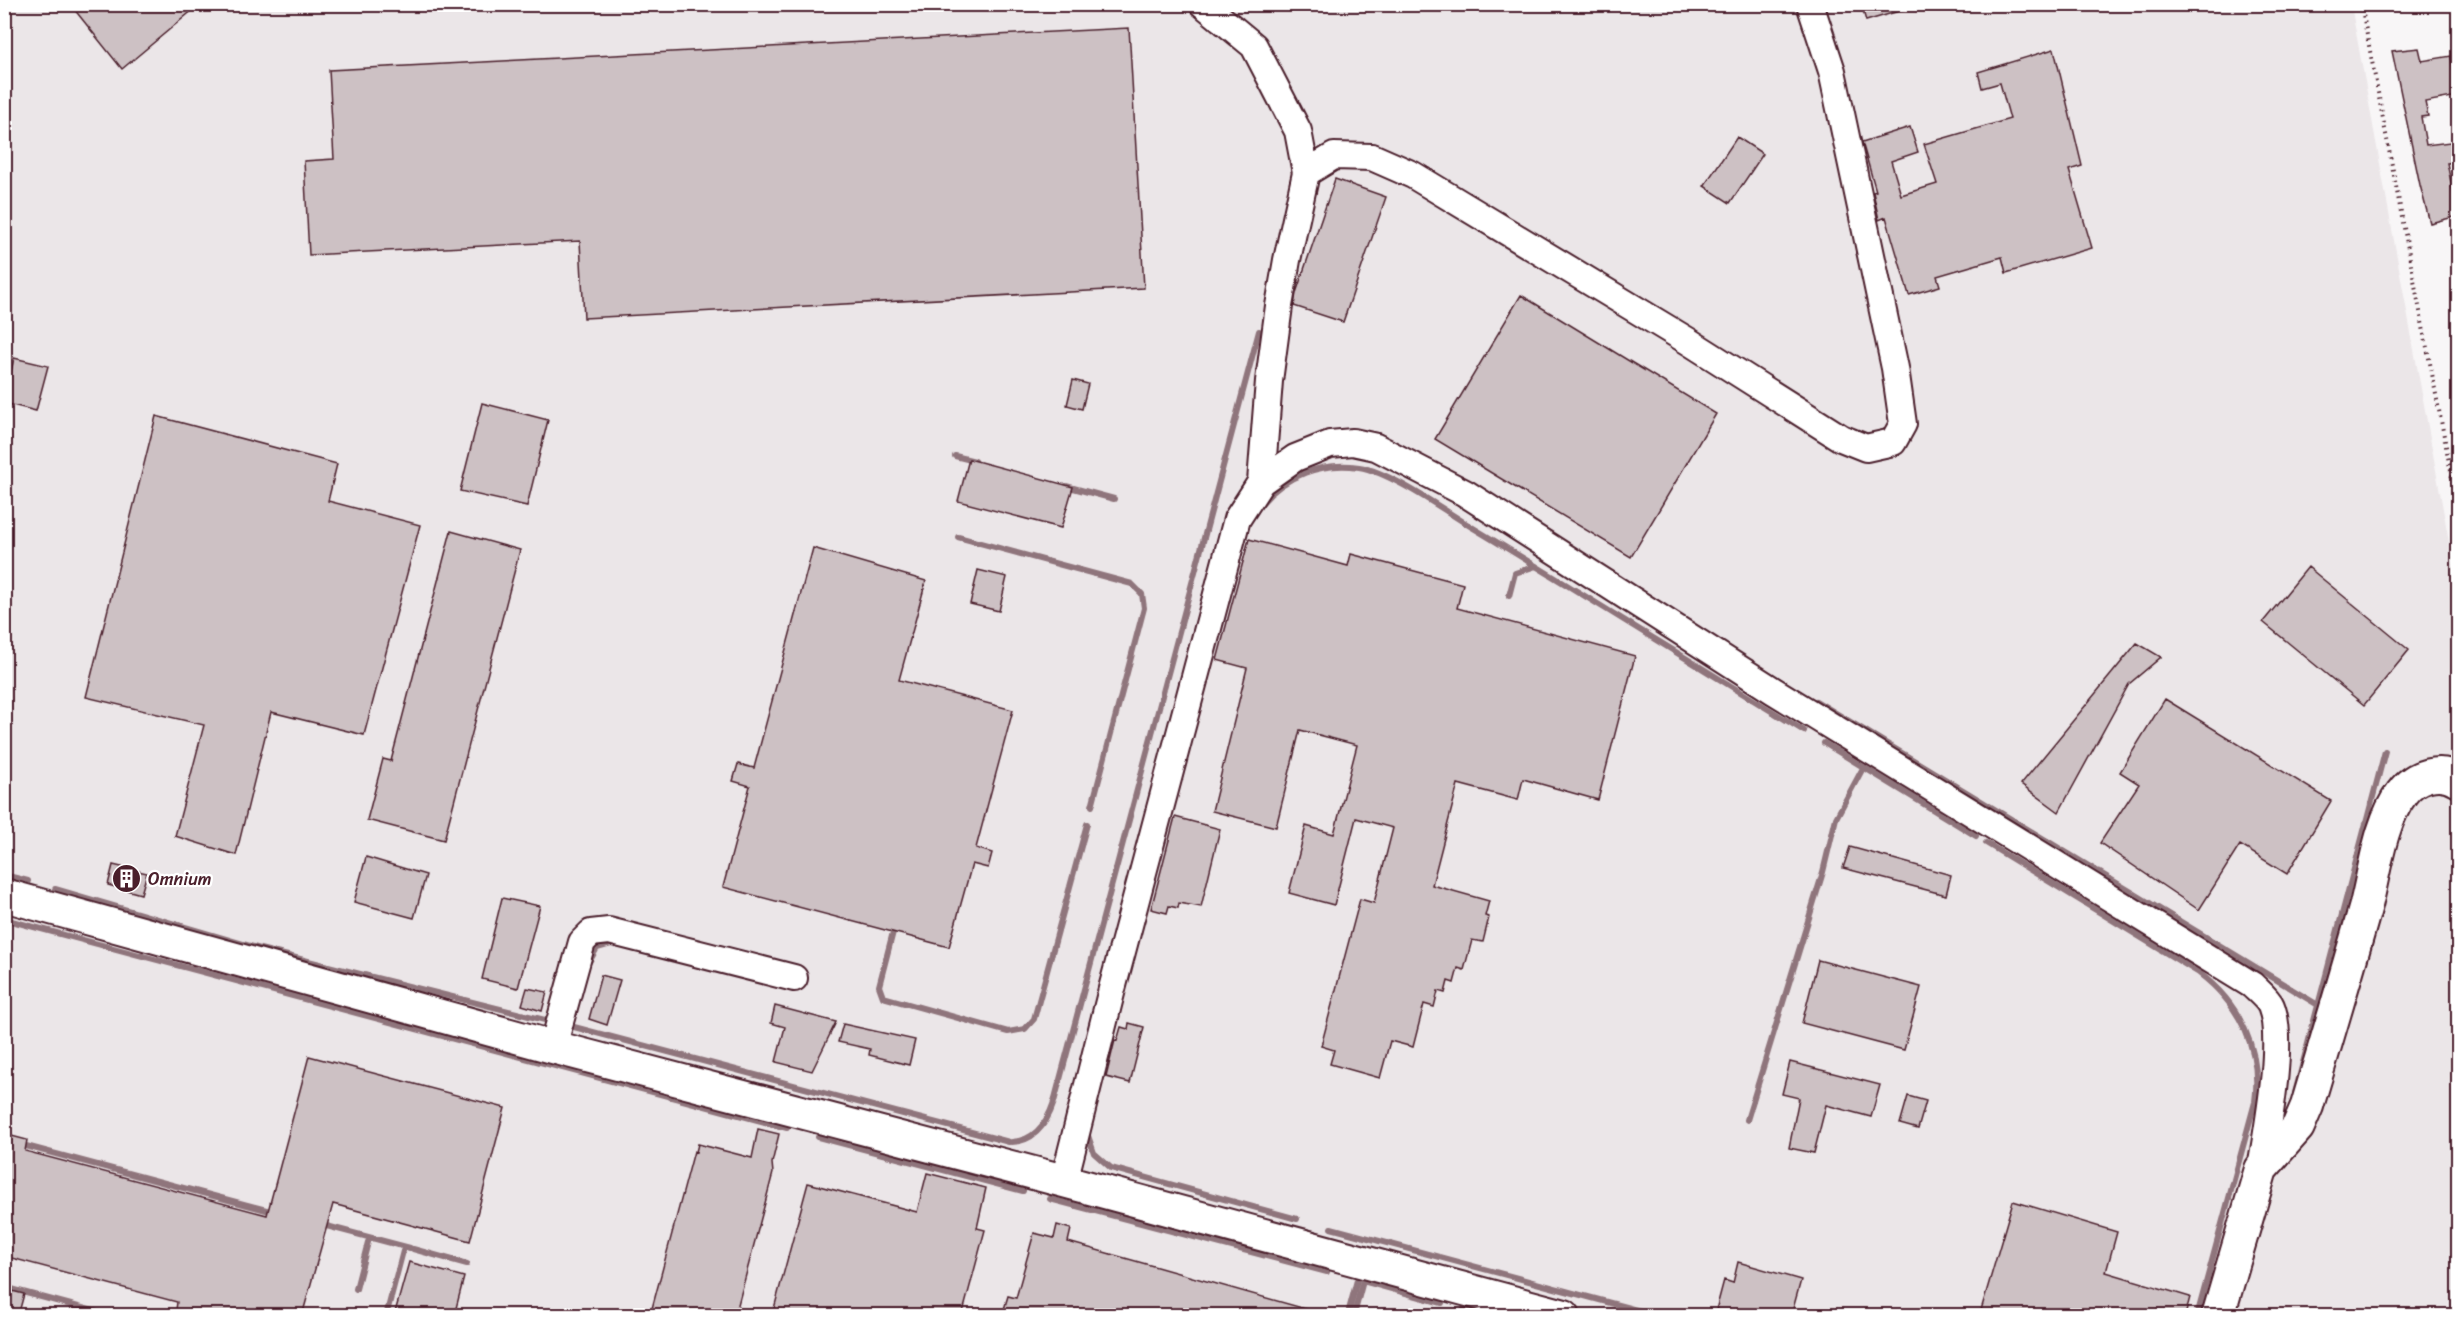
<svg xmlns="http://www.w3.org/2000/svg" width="2463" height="1320" font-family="Sriracha,sans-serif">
<rect width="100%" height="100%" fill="#f8f6f7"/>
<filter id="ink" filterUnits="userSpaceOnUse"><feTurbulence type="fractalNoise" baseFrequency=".0167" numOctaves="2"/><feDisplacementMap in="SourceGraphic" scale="12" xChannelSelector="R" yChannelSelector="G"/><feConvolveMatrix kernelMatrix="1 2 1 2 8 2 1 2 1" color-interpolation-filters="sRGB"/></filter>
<g filter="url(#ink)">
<path fill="#ebe6e8" d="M5,5h2346l107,586v724l-2453,1z"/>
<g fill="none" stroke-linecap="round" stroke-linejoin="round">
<path stroke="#8f747b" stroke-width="6" d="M955,456l20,5
M1066,486l48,13
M1261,504c23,-28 62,-43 98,-37 32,5 86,44 116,62 110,66 219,135 329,202
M958,537l174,47 10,10 2,14 -52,198
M1509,596l6,-23 21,-7
M1816,701l502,304
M1824,743l152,93
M1986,843l213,130c41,31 63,77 56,129l-58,214
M4,875l24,6
M55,889l205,60 289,72
M4,919l783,209
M893,932l-14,54 4,11 125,35 17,-3 9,-10 53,-195
M589,962l8,-14 14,-4
M574,1027l435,115
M2295,1093l90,-342
M1747,1120l76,-248 13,-54 27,-50
M1086,1130l8,23 17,15 186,51
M818,1137l205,54
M1012,1142c23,-1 35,-19 42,-40l205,-771
M26,1146l248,66
M1050,1199l277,73
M319,1224l91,24
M1331,1228l328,88
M413,1249l54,15
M4,1287l108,29
M356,1289l12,-47
M1464,1309l26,7
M1349,1310l8,-30
M1355,1311l8,-30 79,22
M1573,1311l16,5
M386,1316l17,-65"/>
</g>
<path fill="#cdc1c4" stroke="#4a1f2b" stroke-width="1.5" d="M70,4h130l-78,65z
M1861,4h47l1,4 -43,13z
M1129,28l15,260 -560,30 -4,-77 -271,14 -5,-94 30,-2 -5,-89z
M2419,48l3,13 29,-5 7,40 -33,6 3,14 -7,1 5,28 32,-4v21l-11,1 11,53 -28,7 -10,-38 -28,-134z
M2054,49l28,117 -13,4 23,78 -86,25 -4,-16 -65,19 3,10 -31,9 -23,-78 -7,3 -6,-28 3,-1 -14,-49 48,-15 8,25 -27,9 10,34 36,-11 -13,-40 86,-25 -10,-36 -18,5 -4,-16z
M1737,137l26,17 -33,49 -26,-17z
M1335,179l51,18 -43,125 -49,-16 2,-13z
M1521,295l195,119 -85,143 -196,-118z
M14,358l34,8 -12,45 -32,-8z
M1073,380l15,4 -6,25 -15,-4z
M482,403l66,17 -21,86 -67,-15z
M156,416l181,48 -9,37 92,24 -56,210 -93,-23 -35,143 -61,-19 29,-111 -118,-28z
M969,459l104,28 -12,41 -103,-27z
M451,531l69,19 -76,290 -77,-20 16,-61 8,2z
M1249,539l99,27 3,-12 112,30 -6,24 178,48 -37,144 -75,-21 -5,21 -60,-16 -26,101 57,16 -4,15 4,1 -6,25 -11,-2 -8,30 -6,-2 -4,15 -6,-2 -3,12 -7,-2 -4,16 -10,-3 -11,43 -23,-6 -10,37 -50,-14 4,-14 -13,-4 39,-147 14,4 19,-75 -37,-10 -22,87 -45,-12 17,-67 28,8 23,-89 -57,-15 -24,97 -64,-16 35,-143 -30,-8z
M813,548l113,33 -27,99 114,30 -37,138 16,5 -4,15 -16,-4 -23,83 -226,-60 27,-101 -17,-5 5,-17 16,4z
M2308,567l101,83 -45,55 -101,-83z
M978,570l29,7 -8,34 -29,-7z
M2137,643l24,14 -32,27 -70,128 -38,-28z
M2165,699l166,102 -44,73 -47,-29 -41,65 -99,-67 39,-59 -19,-12z
M1175,817l45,12 -19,78 -22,-4 -1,5 -9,-2 -2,7 -16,-4z
M1850,847l101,28 -5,20 -103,-27z
M366,857l60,18 -12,43 -60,-16z
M113,865l34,8 -6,21 -33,-9z
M502,898l38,8 -22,82 -36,-9z
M1818,960l103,27 -17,63 -102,-27z
M601,975l19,5 -13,45 -18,-6z
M527,988l20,4 -5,19 -20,-6z
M775,1006l61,16 -24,49 -36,-9 9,-35 -14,-4z
M1129,1023l15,4 -14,56 -24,-6 9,-37 2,1 4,-14 7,2z
M843,1024l72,16 -6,25 -40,-10 1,-6 -32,-7z
M309,1056l196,52 -35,133 -137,-37 -31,112h-105l-21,-6 1,-8 -173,-46v-122l23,6 -2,11 242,64z
M1790,1062l90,23 -9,32 -45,-12 -12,48 -25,-5 10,-50 -17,-4z
M1908,1096l18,5 -8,28 -18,-5z
M758,1129l21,5 -7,29 1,10 -38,143h-85l44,-165 2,1 2,-8 54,14z
M927,1173l59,15 -9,40 8,2 -23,86h-190l36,-133 109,29z
M2013,1201l104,31 -11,40 84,25 -5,19h-184l-20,-6z
M1057,1225l14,4 -3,13 245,69 -1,5h-310l6,-20 8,2 18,-65 20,5z
M409,1262l55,15 -10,39h-60z
M1738,1262l63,18 -10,36h-67l1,-4 -9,-2 8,-30 9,3z
M4,1289l20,5 -6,22h-14z"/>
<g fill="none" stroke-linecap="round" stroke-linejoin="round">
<defs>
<path id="minor" d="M1203,4l51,42 44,85 8,42 -19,87 -8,46 -10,75 -8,101
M1306,173l28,-17 38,1 41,18 275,166 153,97 25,10 27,-6 10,-18 -8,-56 -63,-297 -22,-67
M553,1047l29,-105 9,-9 18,-2 185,47
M1064,1181l48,-192 125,-470 24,-37 34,-24 35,-14 23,-2 23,5 89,46 309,198 478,294c6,6 16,14 19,21 14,34 -4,125 -10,163"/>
<path id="major" d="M4,895l549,152 511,134 500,135
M2218,1316l43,-147 37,-42 9,-21c20,-67 40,-134 59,-201 9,-35 14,-83 36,-112 13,-18 38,-25 56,-13"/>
</defs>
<use href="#minor" stroke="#4a1f2b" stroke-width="30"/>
<use href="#major" stroke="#4a1f2b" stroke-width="36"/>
<path stroke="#4a1f2b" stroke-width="4" stroke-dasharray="1.5 4.5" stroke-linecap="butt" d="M2361,4l97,505"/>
<use href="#minor" stroke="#fff" stroke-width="26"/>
<use href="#major" stroke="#fff" stroke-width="32"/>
</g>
</g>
<defs>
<symbol id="building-disc" viewBox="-11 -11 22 22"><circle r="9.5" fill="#4a1f2b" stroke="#fff"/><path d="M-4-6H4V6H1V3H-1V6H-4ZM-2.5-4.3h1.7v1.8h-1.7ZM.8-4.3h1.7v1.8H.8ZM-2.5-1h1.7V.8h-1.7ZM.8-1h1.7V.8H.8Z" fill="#fff"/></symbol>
</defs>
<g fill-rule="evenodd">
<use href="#building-disc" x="110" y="862" width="33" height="33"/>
</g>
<g text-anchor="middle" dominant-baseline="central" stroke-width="4.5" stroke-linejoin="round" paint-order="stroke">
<g font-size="18" fill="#4a1f2b" stroke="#fff" text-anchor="start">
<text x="148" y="879">Omnium</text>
</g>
</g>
<rect width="2463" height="1320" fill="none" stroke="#fff" stroke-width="24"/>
<rect x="12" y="12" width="2439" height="1296" fill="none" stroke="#4a1f2b" stroke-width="2" filter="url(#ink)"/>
</svg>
